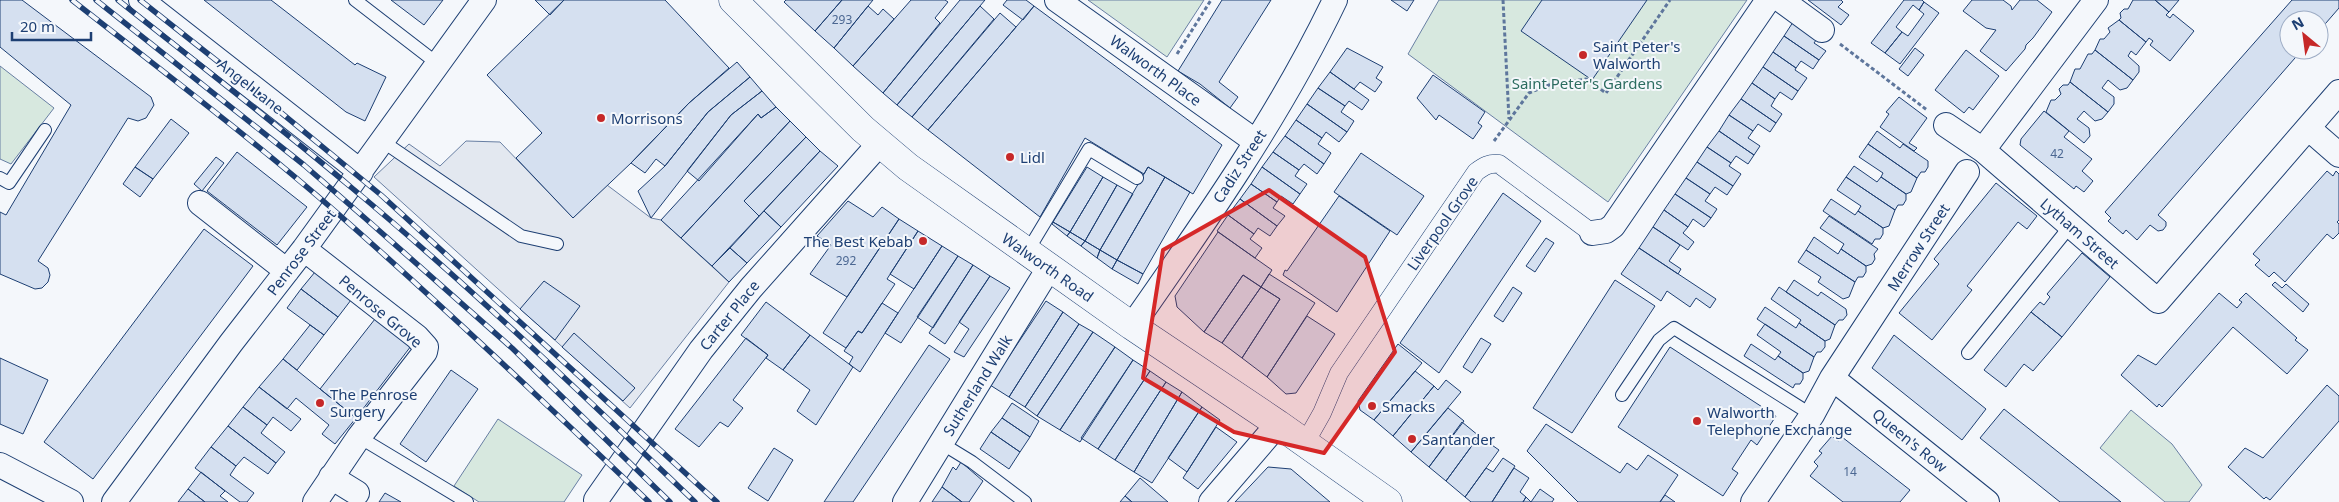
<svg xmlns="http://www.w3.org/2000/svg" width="2339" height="502" font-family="'Noto Sans',sans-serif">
<rect width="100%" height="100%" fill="#f4f7fb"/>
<path fill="#d7e8df" stroke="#687fa3" d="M1088,0h116l-37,57z
M1439,0h308l-139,202 -200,-148z
M0,66l54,42 -43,56 -11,-5z
M2131,410l41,34 30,41 -13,17h-24l-65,-54z
M498,419l84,56 -18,27h-85l-25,-16z"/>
<path fill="#e3e8f0" stroke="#687fa3" d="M466,141l34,1 73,76 34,-33 44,33 10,2 68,62 -99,126 -256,-231 35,-33 31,22z"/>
<path fill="#d5e0f0" stroke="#1d3f73" d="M0,0h22l129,97 3,8 -8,13 -8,3 -10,-3 -90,143 10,7 2,7 -2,7 -6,6 -7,1 -35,-15v-62l6,3 65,-110 -71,-58z
M204,0h67l84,65 2,-2 29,14 -21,44 -19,-9z
M391,0h52l-19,25z
M535,0h29l-14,15z
M564,0h101l64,68 -40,35 -58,60 -58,55 -57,-60 26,-25 -55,-58z
M786,0h56l-27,31 -31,-29z
M842,0h31l-39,48 -19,-17z
M911,0h34l3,2 -13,16 5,5 -57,70 -30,-27z
M960,0h25l-88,105 -14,-12z
M1007,0h19l8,6 -11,14 -20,-15z
M1222,0h49l-52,82 19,15 -8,11 -30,-24 -22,-13z
M1391,0h23l-7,11z
M1542,0h105l-55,80 -71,-49z
M1808,0h33l2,2 -5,5 11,8 -8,10z
M1904,0h18l2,2 -5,8 -6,-5 -17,22 6,5 -17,21 -14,-10z
M1972,0h31l8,6 1,4 8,-10h17l15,12 -19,26 -7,7 -1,4 -19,22 -26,-20 16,-21 -10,-2 -23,-17z
M2133,0h22l14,12 -3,3 4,3 3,-4 21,17 -24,30 -20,-16 3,-4 -4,-3 -3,4 -27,-22 2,-2 -1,-5 4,-4h4z
M2155,0h24l-10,12z
M2292,0h47v8l-20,23v-11h-30v30h13l-144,165 8,7v4l-3,4 -5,1 -8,-6 -13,15 -11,-10 -3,4 -15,-13 3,-3 -6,-6z
M1924,2l15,11 -39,51 -15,-11 17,-21 6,4 16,-22 -5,-4z
M868,6l10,9 5,-6 11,10 -41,47 -19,-18z
M980,6l14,13 -82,98 -15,-12z
M1034,6l188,139 -29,49 -45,-27 -4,7 -59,-36 -45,79 -112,-87z
M1000,13l16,14 -88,103 -16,-13z
M1795,19l24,17 -5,7 12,8 -7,9 -35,-24z
M2119,20l27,22 -10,13 -5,-4 -3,5 11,10v6l-6,8 -38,-30 5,-11h4l6,-7 -2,-4z
M1784,36l35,24 -6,9 -12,-8 -5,7 -23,-16z
M1347,48l36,19 -7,11 6,4 -7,10 -15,-10 -6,7 -24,-17z
M1915,48l9,7 -16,21 -9,-7z
M1966,50l33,26 -26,34 -4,-3 -5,6 -29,-23z
M2095,50l38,30 -6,8 -7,2 -12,-10 -6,8 12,9v7l-6,8 -38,-30 5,-13h5l8,-15h4z
M1773,52l23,16 -1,2 12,8 -9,13 -35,-24z
M737,62l13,15 -42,35 -43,54 -9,-7 -11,14 -14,-10 58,-60z
M1763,67l35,24 -6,9 -12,-8 -5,7 -23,-16z
M1330,72l39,28 -7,10 -13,-9 -4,5 -27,-18z
M1433,75l52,37 -7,11 4,3 -9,13 -34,-24 -3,5 -19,-22z
M750,77l12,14 -31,24 -80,103 -13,-27 27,-25 43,-54z
M2070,82l38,30 -6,7 -7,2 -11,-10 -7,8 12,9 1,8 -6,7 -38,-31 5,-12h4l6,-6 -2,-5 4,-4h5z
M1752,83l23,16 -4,7 11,8 -6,9 -35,-24z
M1318,88l27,18 -4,6 13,9 -7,11 -40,-28z
M762,91l14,16 -15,11 -3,-4 -59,67 -12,-10 44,-56z
M1899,97l28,21 -18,25 8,5 -3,3 -34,-24 9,-13 -3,-2z
M1741,99l35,24 -6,9 -12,-8 -5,7 -24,-16z
M1307,104l40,28 -8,10 -13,-10 -4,6 -26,-18z
M776,107l14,14 -109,117 -20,-18 97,-106 3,4z
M2044,111l25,20 -5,6 28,22 -10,12 11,10 -9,11 -8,-6 -2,3 -54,-44 1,-6z
M1729,115l24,16 -5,7 12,8 -6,9 -35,-24z
M171,119l18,14 -36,46 -18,-12z
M1296,120l26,18 -4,6 13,9 -7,11 -39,-28z
M790,121l16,16 -62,64 15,15 -47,50 -31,-28z
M1719,131l35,24 -6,9 -12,-8 -5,7 -24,-16z
M1877,131l23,17 3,-4 25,17v6l-3,5h-4l-4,6 -49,-34z
M1285,136l39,28 -7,10 -13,-10 -5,6 -26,-18z
M806,137l14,14 -61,65 -15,-15z
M1868,144l49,34 -6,14 -5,2 -25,-17 2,-4 -24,-16z
M1707,147l24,16 -2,3 12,8 -8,12 -36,-24z
M820,151l18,15 -57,61 -17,-16z
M237,152l70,55 -30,38 -70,-54z
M1273,152l26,18 -4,6 12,8 -7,10 -38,-27z
M1361,153l63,43 -27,39 -63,-43z
M216,157l8,6 -22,28 -8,-7z
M1697,162l36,24 -6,9 -12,-8 -5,7 -24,-16z
M1854,166l23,16 4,-5 25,17v6l-3,5h-5l-3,5 -49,-33z
M135,167l18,12 -13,18 -17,-13z
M1087,167l16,10 -33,55 -17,-10z
M1148,167l17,10 -48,83 -17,-10z
M1262,167l38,27 -7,10 -12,-8 -4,6 -26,-18z
M2327,171l6,5 3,-5 3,3v46l-2,2 2,2v9l-6,6 -6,-5 -42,48 -11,-10 -5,5 -14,-12 5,-5 -7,-6z
M1103,177l14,8 -32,56 -15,-9z
M1165,177l25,15 -47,82 -26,-14z
M1846,177l49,33 -6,16 -6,2 -25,-17 3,-5 -24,-16z
M1686,178l24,16 -5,7 12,8 -6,9 -36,-24z
M1996,183l41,33 -10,13 -9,-7 -51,64 5,4 -40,50 -33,-27 40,-49 -5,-5z
M1251,184l26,18 -4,6 12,8 -8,10 -37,-27z
M1117,185l16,9 -33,56 -15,-9z
M1503,193l38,28 -102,152 -39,-30z
M1675,194l36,24 -7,9 -11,-8 -5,8 -24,-17z
M1339,196l51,35 -53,81 -54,-37 2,-5 2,1z
M1240,199l37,27 -7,10 -12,-8 -4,6 -26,-19z
M1831,199l24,16 3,-4 25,17v6l-3,5h-5l-3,5 -49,-33z
M848,201l25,16 9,-10 17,12 -52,78 -37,-23 21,-29 -14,-9z
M1664,210l24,17 -5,6 11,9 -6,8 -35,-23z
M764,211l17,16 -34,36 -17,-15z
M1228,215l26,19 -4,5 12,9 -7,10 -38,-27z
M1829,216l49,33 -4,5 1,5 -3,5 -6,2 -25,-17 3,-5 -24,-16z
M899,219l19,12 -31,48 8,5 -33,49 -4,-2 -12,17 -23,-15z
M1053,222l17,10 -3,4 -15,-12z
M1653,227l27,18 -11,16 12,8 -3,5 -39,-26z
M204,229l49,37 -160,213 -49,-37z
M918,231l24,15 -28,43 -24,-15z
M1070,232l15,9 -4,5 -14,-10z
M1218,232l54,38 -11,17 -18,-12 -39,57 -27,-25 -2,-11z
M1814,237l24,17 3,-5 25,17v6l-3,5h-5l-3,5 -49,-32z
M1546,238l8,5 -19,29 -9,-6z
M1085,241l15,9 -3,8 -16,-12z
M942,246l16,10 -57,87 -16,-10z
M730,248l17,15 -18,19 -17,-16z
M1639,248l77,51 -6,9 -14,-10 -6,9 -23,-16 -6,10 -40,-27z
M1100,250l17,10 -5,9 -15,-11z
M1806,250l49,32 -6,15 -6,2 -25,-17 3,-5 -23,-15z
M2082,253l28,24 -48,60 -31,-25 9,-10 4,3 6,-8 -3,-3z
M958,256l15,9 -40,63 -16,-11z
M1117,260l26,14 -5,10 -26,-15z
M973,265l17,11 -45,68 -16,-11z
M315,272l36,28 -13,17 -37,-28z
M1269,274l46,29 -48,74 -25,-19 38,-59 -19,-12z
M1243,275l18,12 -39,56 -18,-11z
M990,276l20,12 -46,69 -10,-5 15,-23 -10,-7z
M1615,280l40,26 -83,127 -39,-25z
M1794,280l24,16 3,-4 25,17 1,6 -4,5h-4l-4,5 -49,-33z
M544,281l36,25 -25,34 -35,-31z
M2275,282l7,6 4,-4 23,20 -6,8 -31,-27z
M1261,287l19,12 -38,59 -20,-15z
M1513,287l9,6 -19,29 -9,-6z
M1779,287l56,38 -5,14 -5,2 -26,-18 2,-3 -30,-21z
M301,289l37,28 -14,18 -37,-27z
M2219,293l18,15 5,-6 -3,-2 7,-7 51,45 -2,2 13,10 -21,24 -54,-47 -71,80 -3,-3 -2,3 -36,-32 17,-20 18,10z
M1046,301l17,11 -54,85 -19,-12z
M766,302l44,33 -27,35 -17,-12 2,-3 -27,-20z
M882,303l16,10 -38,59 -11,-8 4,-7 -9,-6 14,-20 4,2z
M1765,307l31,21 3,-5 26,18v6l-4,5h-4l-3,5 -57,-38z
M1063,312l16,12 -54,83 -16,-10z
M2031,312l31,25 -29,34 -9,-7 -18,23 -22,-17z
M1307,316l28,18 -39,59 -10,1 -19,-17z
M375,319l36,27 -55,72 -36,-29z
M1079,324l14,8 -56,84 -12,-9z
M1765,324l49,33 -5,14 -6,2 -25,-17 3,-4 -24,-17z
M310,325l14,10 -27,35 -14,-11z
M1093,332l22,15 -55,83 -23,-14z
M574,333l61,55 -12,13 -61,-54z
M810,335l43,32 -37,58 -19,-14 13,-21 -27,-20z
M1894,335l92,74 -24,31 -90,-72z
M746,338l22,17 -35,45 10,8 -15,19 -8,-5 -21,25 -24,-18z
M1481,338l10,6 -19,29 -9,-6z
M1398,344l24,19 -48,57 -14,-10 -2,-9z
M1751,344l24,16 3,-4 25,17v6l-3,5h-5l-2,4 -49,-32z
M929,345l21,14 -97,143h-29z
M1115,347l18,13 -53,82 -20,-12z
M1670,347l106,69 -19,29 -6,-5 -19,29 6,4 -15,23 -105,-69z
M0,358l48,22 -25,54 -23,-10z
M283,359l73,59 -21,26 -13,-10 7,-9 -33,-27 -9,11 -28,-22z
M1133,360l17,11 -52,78 -17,-11z
M451,370l27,19 -52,73 -26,-18z
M1150,371l16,11 -51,78 -17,-11z
M1415,371l19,15 -41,50 -19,-16z
M1446,380l15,12 -50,60 -18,-16 41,-50 4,4z
M1166,382l16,10 -48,80 -19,-12z
M2327,385l12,11v25l-69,79 -4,-3 -2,2 -36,-32 17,-19 18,10z
M259,387l42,32 -10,12 -18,-14 -6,8 -24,-18z
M1182,392l20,15 -50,76 -18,-11z
M1012,403l27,18 -9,16 -28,-19z
M243,407l24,18 -6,8 24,19 -9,11 -48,-37z
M1202,407l18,13 -33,52 -19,-14z
M1448,408l16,13 -35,46 -18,-15z
M2004,409l117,93h-61l-80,-64z
M1002,418l28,19 -10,15 -29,-20z
M1462,422l17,14 -33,45 -17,-14z
M1546,424l74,49 7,-10 10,7 11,-15 30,20 -18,27h-82l-51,-51z
M228,426l48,37 -8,11 -24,-17 -8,9 -25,-19z
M1216,427l21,15 -39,47 -15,-11z
M991,432l29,20 -11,17 -29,-20z
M1479,436l20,14 -34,47 -19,-16z
M1832,436l7,5 3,-4 68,53 -10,12h-57l-33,-26 8,-10 -4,-4 8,-9 -3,-2z
M211,447l25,19 -6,9 24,18 -7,9h-7l-45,-34z
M774,448l19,12 -25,41 -20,-13z
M1503,458l12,8 -23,36h-21l-6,-5 21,-29 7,4z
M961,462l22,19 -14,21h-7l-20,-15 11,-20 3,3z
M1268,467l23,2 39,33h-95z
M1514,468l15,10 -9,14 6,5 -3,5h-31z
M201,472l24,19 -5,5 8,6h-23l-17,-13z
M1140,478l28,24h-36l-7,-6z
M942,487l20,15h-30z
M188,489l17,13h-27z
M1540,489l14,10 -2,3h-29l3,-5 5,5z
M385,493l16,9h-22z
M1665,495l10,7h-15z
M1125,496l7,6h-12z"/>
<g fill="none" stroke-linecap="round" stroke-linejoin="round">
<defs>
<path id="service" d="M355,0l83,64
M382,141l139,95 36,8
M0,178l9,5 36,-53
M1027,252l62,-103 48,29
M1968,353l95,-118 6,-12
M1622,395l37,-55 15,-12 138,87
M359,437l108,65
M941,443l31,19 53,40"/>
<path id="pedestrian" d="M1305,443l17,-30 17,-40 137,-201c8,-6 13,-9 23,-8l93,69"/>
<path id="minor" d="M141,0l220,172
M1057,0l198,141
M1781,0l41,30
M1946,125l37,25 175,151 181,-209
M2308,128l31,27
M1983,150l113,-150
M200,203l87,68
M1592,233l14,-2 7,-5 155,-226
M304,249l113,88 9,10 -1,5 -66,85 -44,65
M1132,326c73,-104 148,-211 203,-326
M1832,378l155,124
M0,465l71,37
M331,477l26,16
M596,500l105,-150 50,-62 129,-145
M114,502l117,-159 73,-94 180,-249
M905,502l144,-234
M1211,502l67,-78
M1753,502l59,-87 20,-37 135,-206"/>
<path id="primary" d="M733,0l130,129 45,38 224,159 146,98 110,78"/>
</defs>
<use href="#service" stroke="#1d3f73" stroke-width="14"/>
<use href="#pedestrian" stroke="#1d3f73" stroke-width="19"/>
<use href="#minor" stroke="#1d3f73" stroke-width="26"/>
<use href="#primary" stroke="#1d3f73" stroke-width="29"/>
<path stroke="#5e769c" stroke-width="3" stroke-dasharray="4 2.5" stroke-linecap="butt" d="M1503,0l6,119
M1840,44l87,66
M1177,54l34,-54
M1494,141l35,-48 20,-8 37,-6 20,14 64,-93"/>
<use href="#service" stroke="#f4f7fb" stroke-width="12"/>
<use href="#pedestrian" stroke="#f4f7fb" stroke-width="18"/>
<use href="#minor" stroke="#f4f7fb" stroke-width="24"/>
<use href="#primary" stroke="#f4f7fb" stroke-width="28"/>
<defs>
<path id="rail" d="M72,0c89,70 179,138 264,212 107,94 210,192 313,290
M96,0l208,165 62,54 146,129 158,154
M118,0c78,62 157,123 234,188 119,99 231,207 343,314
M140,0l105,83 136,112 336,307"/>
</defs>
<use href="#rail" stroke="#1d3f73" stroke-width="5.5"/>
<use href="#rail" stroke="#f4f7fb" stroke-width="4" stroke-dasharray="11" stroke-linecap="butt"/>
</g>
<path fill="#d62828" fill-opacity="0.2" stroke="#d62828" stroke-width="4" stroke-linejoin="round" d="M1269,190l96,67 30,95 -71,101 -90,-21 -91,-54 20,-128z"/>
<g fill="#c62828" stroke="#f4f7fb" stroke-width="2">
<circle cx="1583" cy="55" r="5"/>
<circle cx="601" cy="118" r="5"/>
<circle cx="1010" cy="157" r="5"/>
<circle cx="923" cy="241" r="5"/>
<circle cx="320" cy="403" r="5"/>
<circle cx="1372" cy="406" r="5"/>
<circle cx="1697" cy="421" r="5"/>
<circle cx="1412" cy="439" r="5"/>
</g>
<g text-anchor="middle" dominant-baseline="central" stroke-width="4" stroke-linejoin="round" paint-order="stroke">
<g font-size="12" fill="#4b6792">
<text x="842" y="19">293</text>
<text x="2057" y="153">42</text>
<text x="846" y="260">292</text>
<text x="1850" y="471">14</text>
</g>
<g font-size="15" fill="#1d3f73" stroke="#f4f7fb" text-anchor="start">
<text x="1593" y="46">Saint Peter's<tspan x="1593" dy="17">Walworth</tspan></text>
<text x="611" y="118">Morrisons</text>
<text x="1020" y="157">Lidl</text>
<text x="913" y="241" text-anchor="end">The Best Kebab</text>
<text x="330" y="394">The Penrose<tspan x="330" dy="17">Surgery</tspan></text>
<text x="1382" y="406">Smacks</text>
<text x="1707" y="412">Walworth<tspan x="1707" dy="17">Telephone Exchange</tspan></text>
<text x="1422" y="439">Santander</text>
</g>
<g font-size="15" fill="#1d3f73" stroke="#f4f7fb">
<text transform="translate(1156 70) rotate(36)">Walworth Place</text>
<text transform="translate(251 86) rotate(38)">Angel Lane</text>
<text transform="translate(1239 166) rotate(-57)">Cadiz Street</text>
<text transform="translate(1442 223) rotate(-55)">Liverpool Grove</text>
<text transform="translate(2080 233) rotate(41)">Lytham Street</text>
<text transform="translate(1918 247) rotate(-57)">Merrow Street</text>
<text transform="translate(301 252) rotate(-53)">Penrose Street</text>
<text transform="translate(1048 267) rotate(35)">Walworth Road</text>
<text transform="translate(381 311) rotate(40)">Penrose Grove</text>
<text transform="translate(729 315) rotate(-51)">Carter Place</text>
<text transform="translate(977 385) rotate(-58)">Sutherland Walk</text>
<text transform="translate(1910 440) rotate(39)">Queen's Row</text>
</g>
<g font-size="15" fill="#2c6c60" stroke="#f4f7fb">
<text x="1587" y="83">Saint Peter's Gardens</text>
</g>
</g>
<g transform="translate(2304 35) rotate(331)"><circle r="24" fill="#f4f7fb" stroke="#9eadc5"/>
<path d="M0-4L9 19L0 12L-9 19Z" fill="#c62828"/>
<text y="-8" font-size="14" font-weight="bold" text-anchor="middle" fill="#1d3f73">N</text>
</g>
<path d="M12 32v8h79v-8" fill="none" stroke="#1d3f73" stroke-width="2.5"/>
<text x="20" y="32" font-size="15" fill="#1d3f73" stroke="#f4f7fb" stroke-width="4" paint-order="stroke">20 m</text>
</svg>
